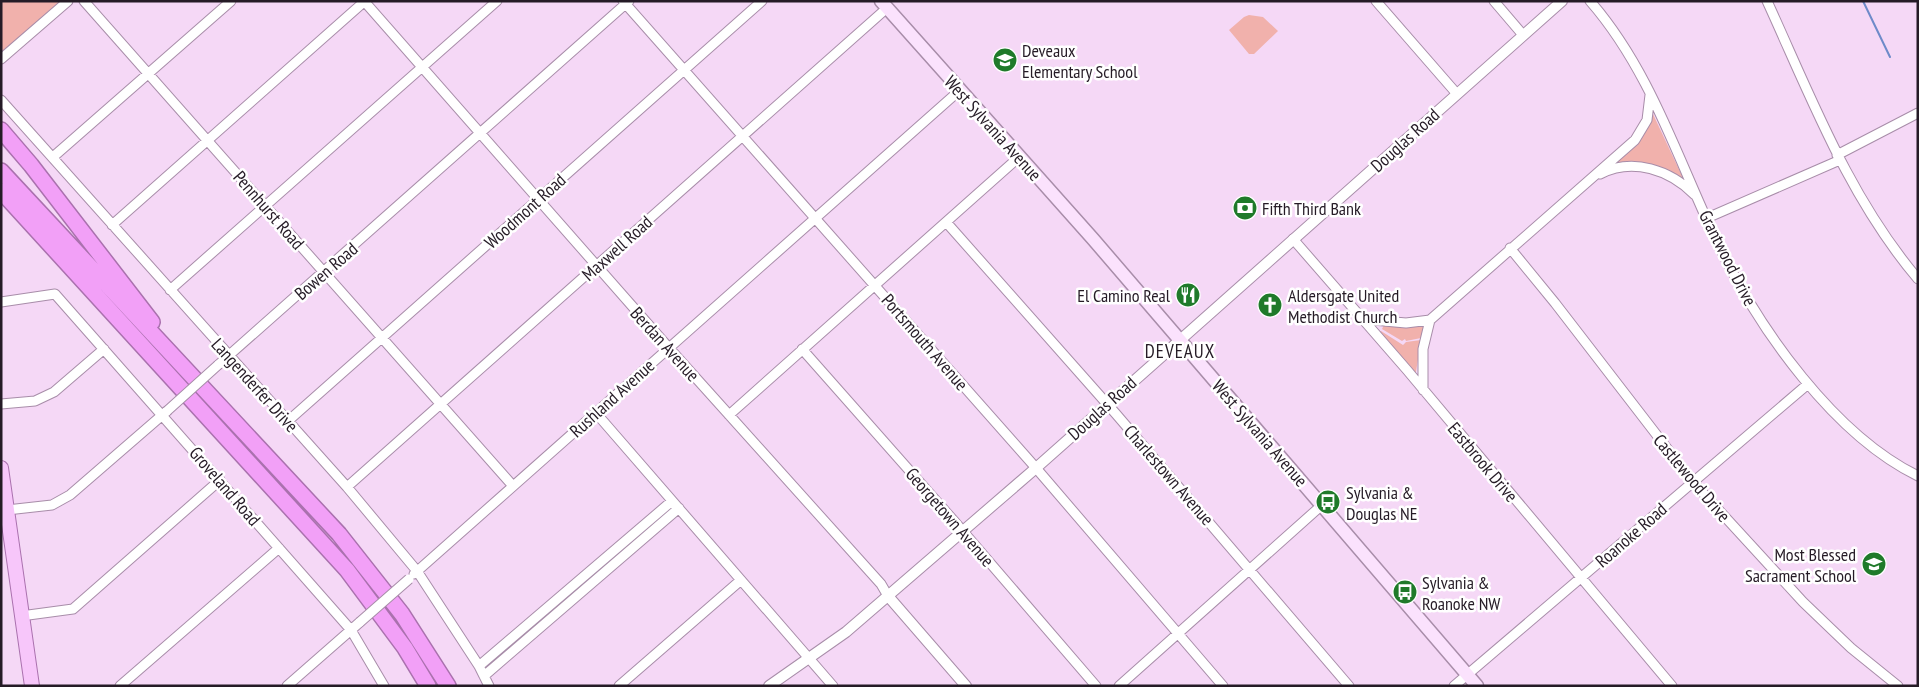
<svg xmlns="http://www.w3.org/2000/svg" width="1919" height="687" font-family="'PT Sans Narrow',sans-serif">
<rect width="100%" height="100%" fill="#f5d8f6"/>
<path fill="#f1b1ac" d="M1,1h60l-60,53z
M1249,15l14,2 15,14 -24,23h-5l-20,-24 15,-13z
M1651,114h2l30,64v3l-66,-16 -1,-3z
M1425,323l-4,15 -15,3 -1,-2 -3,2 -20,-12 2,-4z
M1381,331l22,14 3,-3 15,-2 -5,32h-4l-33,-40z"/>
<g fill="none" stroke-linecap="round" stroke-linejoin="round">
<path stroke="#6e8ac9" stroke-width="2" d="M1863,1l27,56"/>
<defs>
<path id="minor" d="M84,1l429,485
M364,1l305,347 212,236 7,12
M623,1l413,467 187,218
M1376,1l81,93
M1494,1l29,34
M1590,1c62,71 89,163 130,247 40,82 114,187 198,228
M1767,1c44,96 82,197 151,278
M1,59l67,-58
M1,100l346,387 70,84 62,95 10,20
M1837,155l81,-42
M53,157l178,-156
M1600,174c33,-17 70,-4 95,21
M1707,218l133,-58
M946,222l170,192 233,272
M112,225l253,-224
M1293,239l114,131 265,316
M1510,248l45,55 138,179 110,120 48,46 47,38
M170,290l327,-289
M1,302l54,-8 296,336 33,56
M1362,319l44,4 24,-3 205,-180 12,-20 3,-25
M802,349l152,172 142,165
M218,365l411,-364
M1423,390v-41l7,-29
M1,404l34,-3 19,-9 50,-43
M596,413l237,273
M729,415l290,-258
M288,421l474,-420
M347,487l540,-479
M7,510l45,-5 18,-10 97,-84
M414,574l546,-484
M21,616l52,-7 147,-129
M479,666l193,-165
M484,676l195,-168
M120,686l159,-138
M287,686l73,-64
M619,686l122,-106
M1119,686l203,-181
M1454,686l354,-302"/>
<path id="tertiary" d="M888,596l78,90
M769,686l77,-54 190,-164 526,-467"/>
<path id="secondary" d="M881,1l212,238 384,447"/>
<path id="primary" d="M1,468l31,218"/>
<path id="motorway" d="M1,130l30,35 121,157
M1,171l338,363 63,80 46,72
M1,191l346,379 58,78 23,38"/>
</defs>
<use href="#minor" stroke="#a88da9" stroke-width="11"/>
<use href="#tertiary" stroke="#a88da9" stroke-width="12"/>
<use href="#secondary" stroke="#a88da9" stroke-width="15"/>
<use href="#primary" stroke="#aa71ae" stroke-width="16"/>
<use href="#motorway" stroke="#aa71ae" stroke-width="18"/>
<use href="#minor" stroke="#fff" stroke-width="9"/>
<use href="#tertiary" stroke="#fff" stroke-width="10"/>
<use href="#secondary" stroke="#fbe2fd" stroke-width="12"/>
<use href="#primary" stroke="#f7c6fa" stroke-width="14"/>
<use href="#motorway" stroke="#f2a0f7" stroke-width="15"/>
<defs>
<path id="minor-bridge" d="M167,411l51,-46
M360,622l49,-43"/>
</defs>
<use href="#minor-bridge" stroke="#a88da9" stroke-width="11" stroke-linecap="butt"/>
<use href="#minor-bridge" stroke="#fff" stroke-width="9"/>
</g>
<defs>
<symbol id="school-disc" viewBox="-11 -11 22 22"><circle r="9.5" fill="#1f7a2a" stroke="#fff"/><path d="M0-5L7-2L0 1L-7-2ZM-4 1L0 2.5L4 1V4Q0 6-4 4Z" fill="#fff"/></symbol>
<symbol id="bank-disc" viewBox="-11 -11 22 22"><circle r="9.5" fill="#1f7a2a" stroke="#fff"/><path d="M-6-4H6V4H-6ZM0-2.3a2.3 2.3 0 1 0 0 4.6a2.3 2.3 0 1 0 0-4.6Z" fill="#fff"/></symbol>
<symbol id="restaurant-disc" viewBox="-11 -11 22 22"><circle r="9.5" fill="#1f7a2a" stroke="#fff"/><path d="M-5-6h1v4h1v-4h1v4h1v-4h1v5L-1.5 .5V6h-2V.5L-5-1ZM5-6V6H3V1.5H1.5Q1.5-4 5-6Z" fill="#fff"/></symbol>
<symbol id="church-disc" viewBox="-11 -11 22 22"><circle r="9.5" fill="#1f7a2a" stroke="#fff"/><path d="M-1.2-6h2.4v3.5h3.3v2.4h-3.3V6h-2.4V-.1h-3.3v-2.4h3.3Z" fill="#fff"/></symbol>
<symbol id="bus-disc" viewBox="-11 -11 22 22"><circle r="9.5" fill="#1f7a2a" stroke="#fff"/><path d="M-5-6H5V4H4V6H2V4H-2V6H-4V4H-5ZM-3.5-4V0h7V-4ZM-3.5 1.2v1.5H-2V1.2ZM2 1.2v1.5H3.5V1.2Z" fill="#fff"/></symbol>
</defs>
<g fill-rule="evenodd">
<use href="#school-disc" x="991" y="46" width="28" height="28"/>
<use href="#bank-disc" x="1231" y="194" width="28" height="28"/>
<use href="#restaurant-disc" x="1174" y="281" width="28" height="28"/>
<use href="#church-disc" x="1256" y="291" width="28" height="28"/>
<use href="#bus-disc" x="1314" y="488" width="28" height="28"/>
<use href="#school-disc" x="1860" y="550" width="28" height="28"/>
<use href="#bus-disc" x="1391" y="578" width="28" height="28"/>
</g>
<g text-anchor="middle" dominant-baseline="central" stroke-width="5" stroke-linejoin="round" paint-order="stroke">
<g font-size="18" fill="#251b26" stroke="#fff" text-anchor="start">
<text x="1022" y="50">Deveaux<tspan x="1022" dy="21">Elementary School</tspan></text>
<text x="1262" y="208">Fifth Third Bank</text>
<text x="1170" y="295" text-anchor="end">El Camino Real</text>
<text x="1288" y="295">Aldersgate United<tspan x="1288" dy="21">Methodist Church</tspan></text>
<text x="1346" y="492">Sylvania &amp;<tspan x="1346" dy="21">Douglas NE</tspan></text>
<text x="1856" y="554" text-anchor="end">Most Blessed<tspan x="1856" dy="21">Sacrament School</tspan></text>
<text x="1422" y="582">Sylvania &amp;<tspan x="1422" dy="21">Roanoke NW</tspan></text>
</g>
<g font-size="18" fill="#251b26" stroke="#fff">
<text transform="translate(993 128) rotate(48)">West Sylvania Avenue</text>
<text transform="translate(1405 140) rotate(-42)">Douglas Road</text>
<text transform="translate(269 210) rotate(49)">Pennhurst Road</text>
<text transform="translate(525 211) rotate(-42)">Woodmont Road</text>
<text transform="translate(617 248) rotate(-42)">Maxwell Road</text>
<text transform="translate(1728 258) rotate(63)">Grantwood Drive</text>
<text transform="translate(326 271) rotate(-41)">Bowen Road</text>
<text transform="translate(925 342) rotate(49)">Portsmouth Avenue</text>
<text transform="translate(665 344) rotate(48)">Berdan Avenue</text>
<text transform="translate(255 385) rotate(48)">Langenderfer Drive</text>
<text transform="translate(612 398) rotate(-42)">Rushland Avenue</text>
<text transform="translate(1102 408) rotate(-42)">Douglas Road</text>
<text transform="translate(1260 433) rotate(49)">West Sylvania Avenue</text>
<text transform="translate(1483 462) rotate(50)">Eastbrook Drive</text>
<text transform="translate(1169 475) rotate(49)">Charlestown Avenue</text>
<text transform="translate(1692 478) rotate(50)">Castlewood Drive</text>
<text transform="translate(225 486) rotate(49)">Groveland Road</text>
<text transform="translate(950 517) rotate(49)">Georgetown Avenue</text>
<text transform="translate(1631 535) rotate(-41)">Roanoke Road</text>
</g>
<g font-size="19" letter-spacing="1" fill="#251b26" stroke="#fff">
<text x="1180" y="351">DEVEAUX</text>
</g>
</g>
<rect width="1919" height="687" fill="none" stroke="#251b26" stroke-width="5"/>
</svg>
